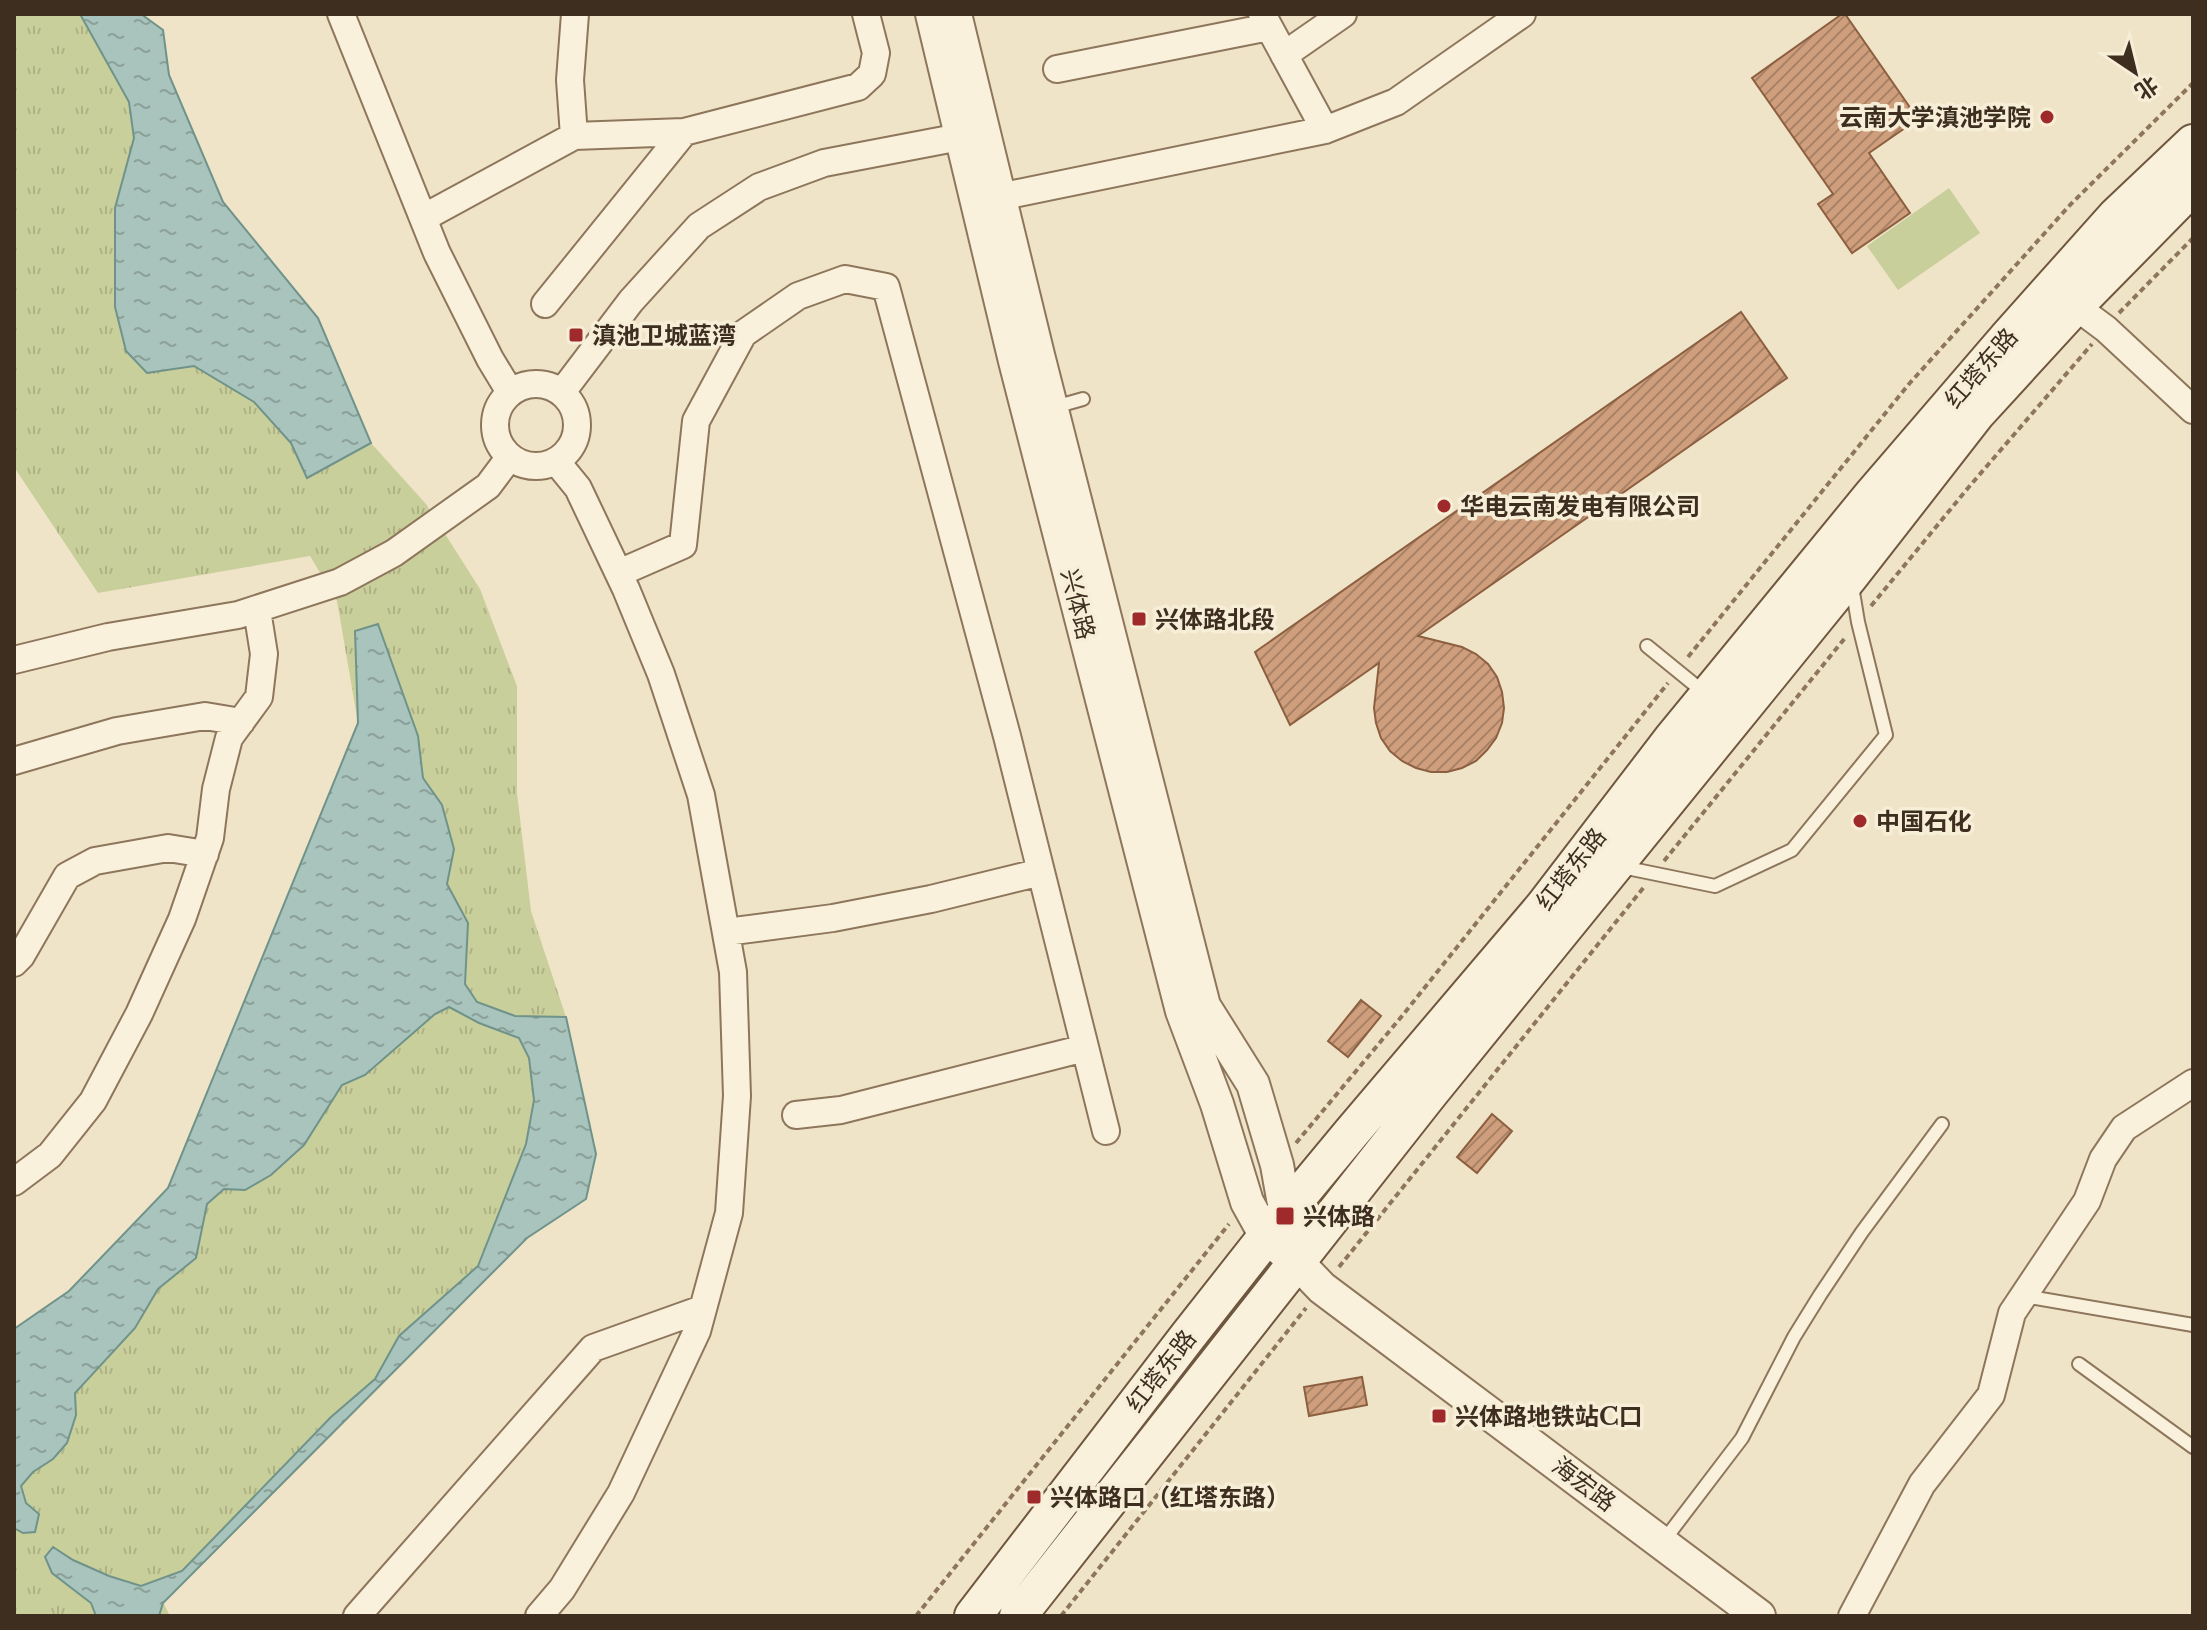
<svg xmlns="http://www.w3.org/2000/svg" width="2207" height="1630" font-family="'Libre Baskerville','Noto Sans SC',serif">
<defs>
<pattern id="grass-tufts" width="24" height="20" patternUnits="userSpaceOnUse" patternTransform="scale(2)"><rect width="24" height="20" fill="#c9cf9b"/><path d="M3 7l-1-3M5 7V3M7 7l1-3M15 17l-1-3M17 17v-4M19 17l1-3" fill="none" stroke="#aeb285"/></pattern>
<pattern id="water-ripples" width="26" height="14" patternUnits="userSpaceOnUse" patternTransform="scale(2)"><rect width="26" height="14" fill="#a9c4bc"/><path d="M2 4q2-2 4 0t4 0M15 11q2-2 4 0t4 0" fill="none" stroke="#8ba098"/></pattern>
<pattern id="building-hatch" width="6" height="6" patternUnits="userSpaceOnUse" patternTransform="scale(2)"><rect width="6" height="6" fill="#cf9f7d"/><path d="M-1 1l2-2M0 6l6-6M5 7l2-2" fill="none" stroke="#a98266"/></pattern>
</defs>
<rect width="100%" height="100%" fill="#f0e4c8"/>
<path fill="url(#grass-tufts)" d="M14,14h127l22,16 6,45 54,127 95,116 53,125 55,61 54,85 37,97v107l14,118 35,106 30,137 -10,45 -59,39 -364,364 7,14h-156v-287l55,-38 99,-103 190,-465 -21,-122 -27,-45 -212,37 -84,-126z"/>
<path fill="#c9cf9b" d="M1949,188l31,45 -82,57 -31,-44z"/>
<path fill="url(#water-ripples)" stroke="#6f938a" stroke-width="2" d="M80,14h61l22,16 6,45 54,127 95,116 53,125 -64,35 -16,-35 -37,-41 -60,-36 -47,7 -21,-22 -11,-44v-99l19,-70 -5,-36z
M378,624l40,112 5,42 19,27 12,44 -7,35 21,39 -3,61 12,18 38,14 51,1 30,137 -10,45 -59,39 -364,365 -4,13h-63l-5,-13 -39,-30 -7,-16 8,-10 20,13 36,16 32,10 41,-15 149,-154 44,-38 24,-43 79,-70 48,-122 8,-44 -5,-42 -10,-20 -40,-15 -30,-16 -14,7 -70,61 -23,10 -38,60 -33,30 -26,15 -21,-1 -17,15 -11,54 -38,31 -23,39 -60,65 1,22 -9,28 -14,16 -20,13 -12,14 5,17 13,11 -4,18 -12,1 -9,-5v-199l55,-38 99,-103 190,-465 -3,-92z"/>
<path fill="url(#building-hatch)" stroke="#8d5f41" stroke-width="2" d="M1842,14h3l73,105 -49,34 41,60 -58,40 -34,-49 15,-10 -81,-116z
M1741,312l46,66 -369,258 44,11 14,7 12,10 9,13 5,15 2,16 -2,15 -6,15 -9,12 -11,11 -14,7 -15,4h-16l-15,-4 -14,-7 -12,-10 -9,-13 -5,-15 -2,-15 5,-45 -89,62 -35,-73z
M1361,1000l20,16 -33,41 -20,-16z
M1492,1114l20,17 -35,42 -20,-16z
M1362,1377l5,28 -58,11 -5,-29z"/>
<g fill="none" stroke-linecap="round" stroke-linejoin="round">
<defs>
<path id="service" d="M1051,408l32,-9
M1647,646l59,48
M1622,867l93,19 77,-36 94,-115 -28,-113 -6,-36
M2024,1296l169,29
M2079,1364l114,83
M1662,1543l80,-105 52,-101 26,-42 42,-63 80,-108"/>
<path id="minor" d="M341,14l96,239 53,106 20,33
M1262,14l63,116
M1284,55l59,-41
M1057,69l212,-42
M574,136l-4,-56 5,-66
M999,197l326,-67 71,-28 126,-88
M423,218l151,-82 110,-4 174,-45 14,-13 4,-21 -10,-39
M545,304l139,-172
M2075,306l31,23 87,81
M495 425a41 41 0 1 1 82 0a41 41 0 1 1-82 0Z
M562,392l69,-91 68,-75 60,-39 65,-24 157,-30
M619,573l64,-28 13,-124 47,-87 55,-38 47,-17 41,8 121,449 99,395
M14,660l94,-23 130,-22 102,-33 54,-29 94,-67 21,-28
M14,761l103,-30 88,-15 36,6
M726,932l107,-14 98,-19 110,-27
M14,963l7,-7 46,-80 28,-15 73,-13 37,6
M796,1115l45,-5 244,-62
M14,1182l36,-27 43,-54 46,-87 43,-95 28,-81 6,-49 13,-51 30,-41 5,-43 -7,-44
M357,1616l236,-268 109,-39
M539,1616l23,-27 59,-96 76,-162 32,-118 8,-117 -4,-124 -32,-177 -40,-121 -35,-85 -48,-101 -22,-27
M1852,1616l70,-132 69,-89 21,-82 75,-112 16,-42 21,-31 69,-45"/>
<path id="tertiary" d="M932,14l83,347 167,650 35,93 30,98 20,36 30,24 25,26 437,328
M955,14l83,341 166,651 49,78 24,81 12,67"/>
<path id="secondary" d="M973,1616l215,-280 96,-122 68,-82 192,-226 128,-167 201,-245 135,-157 108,-121 77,-73
M1018,1616l411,-522 421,-518 127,-163 98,-107 118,-120"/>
</defs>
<use href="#service" stroke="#8d765c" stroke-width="16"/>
<use href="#minor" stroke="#8d765c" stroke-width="30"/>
<use href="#tertiary" stroke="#8d765c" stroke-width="36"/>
<use href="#secondary" stroke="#6f573f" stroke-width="40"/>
<path stroke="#8d765c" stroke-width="4" stroke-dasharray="6 4" stroke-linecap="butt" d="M2119,313l74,-75
M1871,606l97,-118 124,-144
M1688,657l221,-273 161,-179 123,-122
M1664,861l181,-223
M1296,1143l106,-127 266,-333
M1339,1267l305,-380
M916,1616l313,-392
M1061,1616l245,-308"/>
<use href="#service" stroke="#faf1dc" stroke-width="12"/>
<use href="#minor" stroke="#faf1dc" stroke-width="26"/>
<use href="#tertiary" stroke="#faf1dc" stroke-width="32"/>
<use href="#secondary" stroke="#faf1dc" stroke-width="36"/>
</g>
<g fill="#9e2a2b" stroke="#f7eed8" stroke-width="3">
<circle cx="2047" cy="117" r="8"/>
<rect x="568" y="327" width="16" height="16" rx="4"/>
<circle cx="1444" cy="506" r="8"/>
<rect x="1131" y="611" width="16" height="16" rx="4"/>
<circle cx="1860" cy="821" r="8"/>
<rect x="1275" y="1206" width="20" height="20" rx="4"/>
<rect x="1431" y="1408" width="16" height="16" rx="4"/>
<rect x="1026" y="1489" width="16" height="16" rx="4"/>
</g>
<g text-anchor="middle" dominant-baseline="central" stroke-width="7" stroke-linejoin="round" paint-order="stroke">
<g font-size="24" font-weight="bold" fill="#3d2e20" stroke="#f7eed8" text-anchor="start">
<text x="2031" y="117" text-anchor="end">云南大学滇池学院</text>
<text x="592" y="335">滇池卫城蓝湾</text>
<text x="1460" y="506">华电云南发电有限公司</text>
<text x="1155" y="619">兴体路北段</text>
<text x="1876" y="821">中国石化</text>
<text x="1303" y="1216">兴体路</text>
<text x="1455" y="1416">兴体路地铁站C口</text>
<text x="1050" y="1497">兴体路口（红塔东路）</text>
</g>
<g font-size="24" fill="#3d2e20" stroke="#f7eed8">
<text transform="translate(1981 368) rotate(-49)">红塔东路</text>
<text transform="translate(1078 604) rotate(76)">兴体路</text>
<text transform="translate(1571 869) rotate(-52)">红塔东路</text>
<text transform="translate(1161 1371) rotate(-52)">红塔东路</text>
<text transform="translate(1584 1484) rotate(37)">海宏路</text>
</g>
</g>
<rect width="2207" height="1630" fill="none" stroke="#3d2e20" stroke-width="32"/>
<g transform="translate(2135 72) rotate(145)" stroke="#f7eed8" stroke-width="6" paint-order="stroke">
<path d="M0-6L14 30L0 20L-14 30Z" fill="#3d2e20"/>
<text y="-12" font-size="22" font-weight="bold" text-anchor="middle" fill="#3d2e20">北</text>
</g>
</svg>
